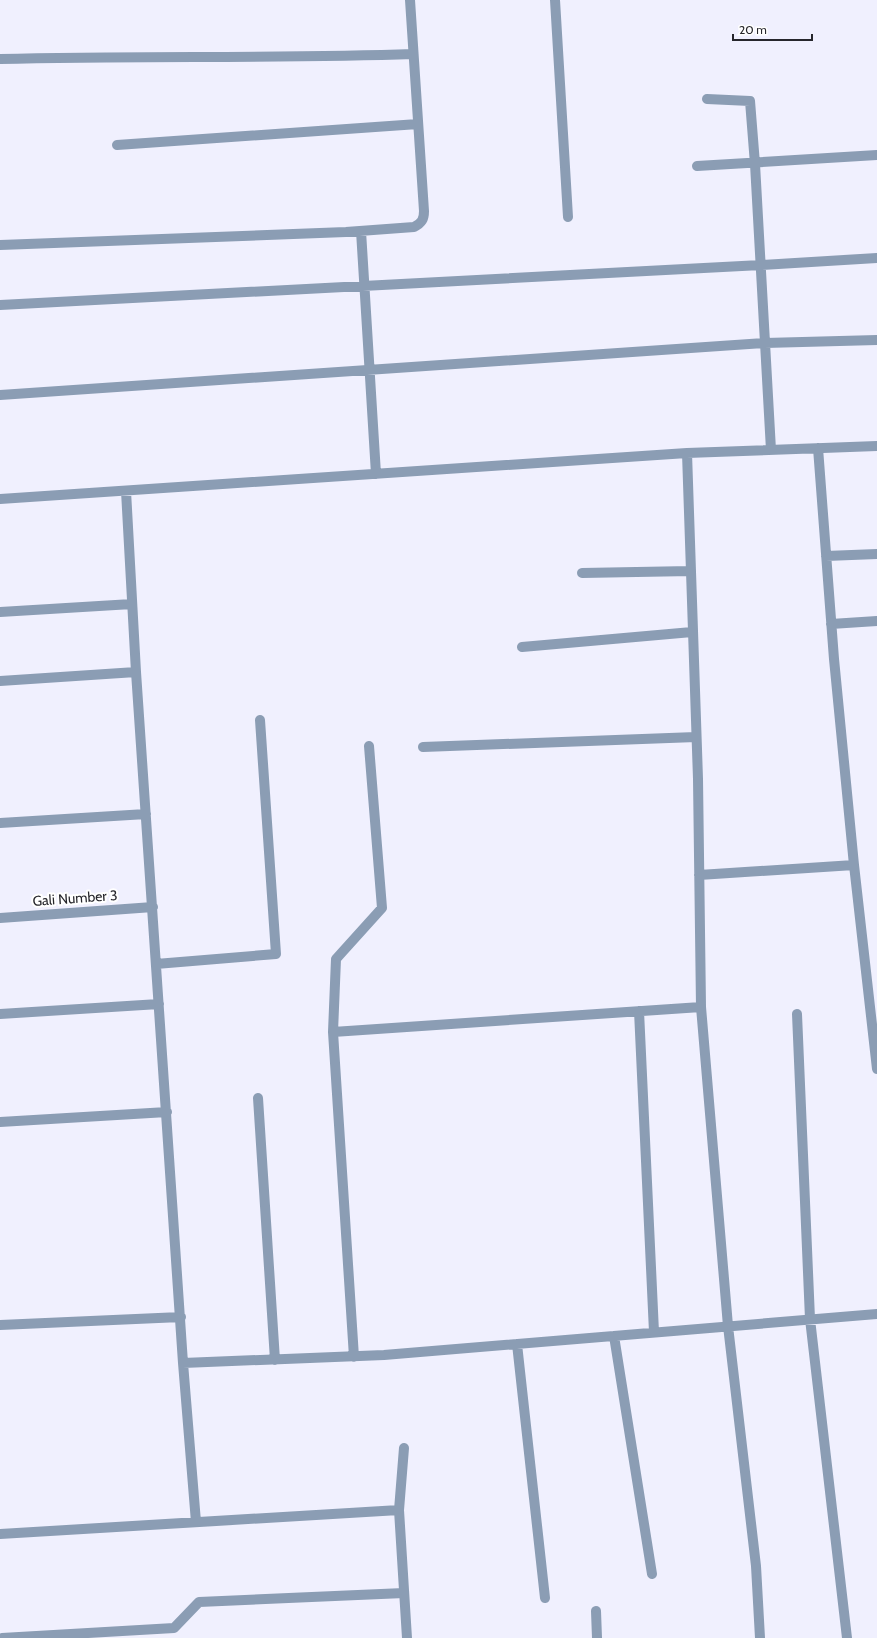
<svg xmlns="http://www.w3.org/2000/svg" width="877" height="1638" font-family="Cabin,sans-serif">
<rect width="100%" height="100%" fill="#f0f0fe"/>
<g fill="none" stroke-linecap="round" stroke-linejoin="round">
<path stroke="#8b9db4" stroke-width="10" d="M555,0l13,217
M0,59c138,-4 275,0 413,-5
M707,99l43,2 5,63 16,286
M117,145l301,-21
M697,166l180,-11
M361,231l15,243
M0,245l346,-13 68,-5c8,-4 10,-8 10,-16l-14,-211
M0,305l761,-40 116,-7
M0,395l765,-52 112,-3
M818,448l16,211 20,206 23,204
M687,453l11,326 3,228 27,319 28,240 4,72
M126,491l10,181 47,691 13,159
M0,499l687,-46 190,-7
M826,556l51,-2
M582,573l109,-2
M0,612l132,-8
M831,624l46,-3
M522,647l170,-15
M0,681l136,-9
M423,747l273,-10
M0,823l146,-9
M699,875l155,-10
M0,918l153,-11
M156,964l120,-10 -16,-234
M639,1011l15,321
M0,1014l159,-10
M797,1014l13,305 37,319
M333,1032l368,-25
M258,1098l17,262
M0,1122l167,-10
M0,1325l181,-8
M614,1336l38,238
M517,1344l28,254
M354,1357l-21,-325 3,-73 46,-51 -13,-162
M183,1363l201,-8 493,-41
M404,1448l-5,62 8,128
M0,1534l399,-24
M596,1611l1,27
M2,1638l172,-10 25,-26 205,-9"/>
</g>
<g text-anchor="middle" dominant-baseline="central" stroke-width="4" stroke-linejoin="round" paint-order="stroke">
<g font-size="14" fill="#26262c" stroke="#fff">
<text transform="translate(75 898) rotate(-4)">Gali Number 3</text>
</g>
</g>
<path d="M733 34v6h79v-6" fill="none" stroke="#26262c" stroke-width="2"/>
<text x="739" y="34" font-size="12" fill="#26262c" stroke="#ffffff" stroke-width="3" paint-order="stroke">20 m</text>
</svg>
